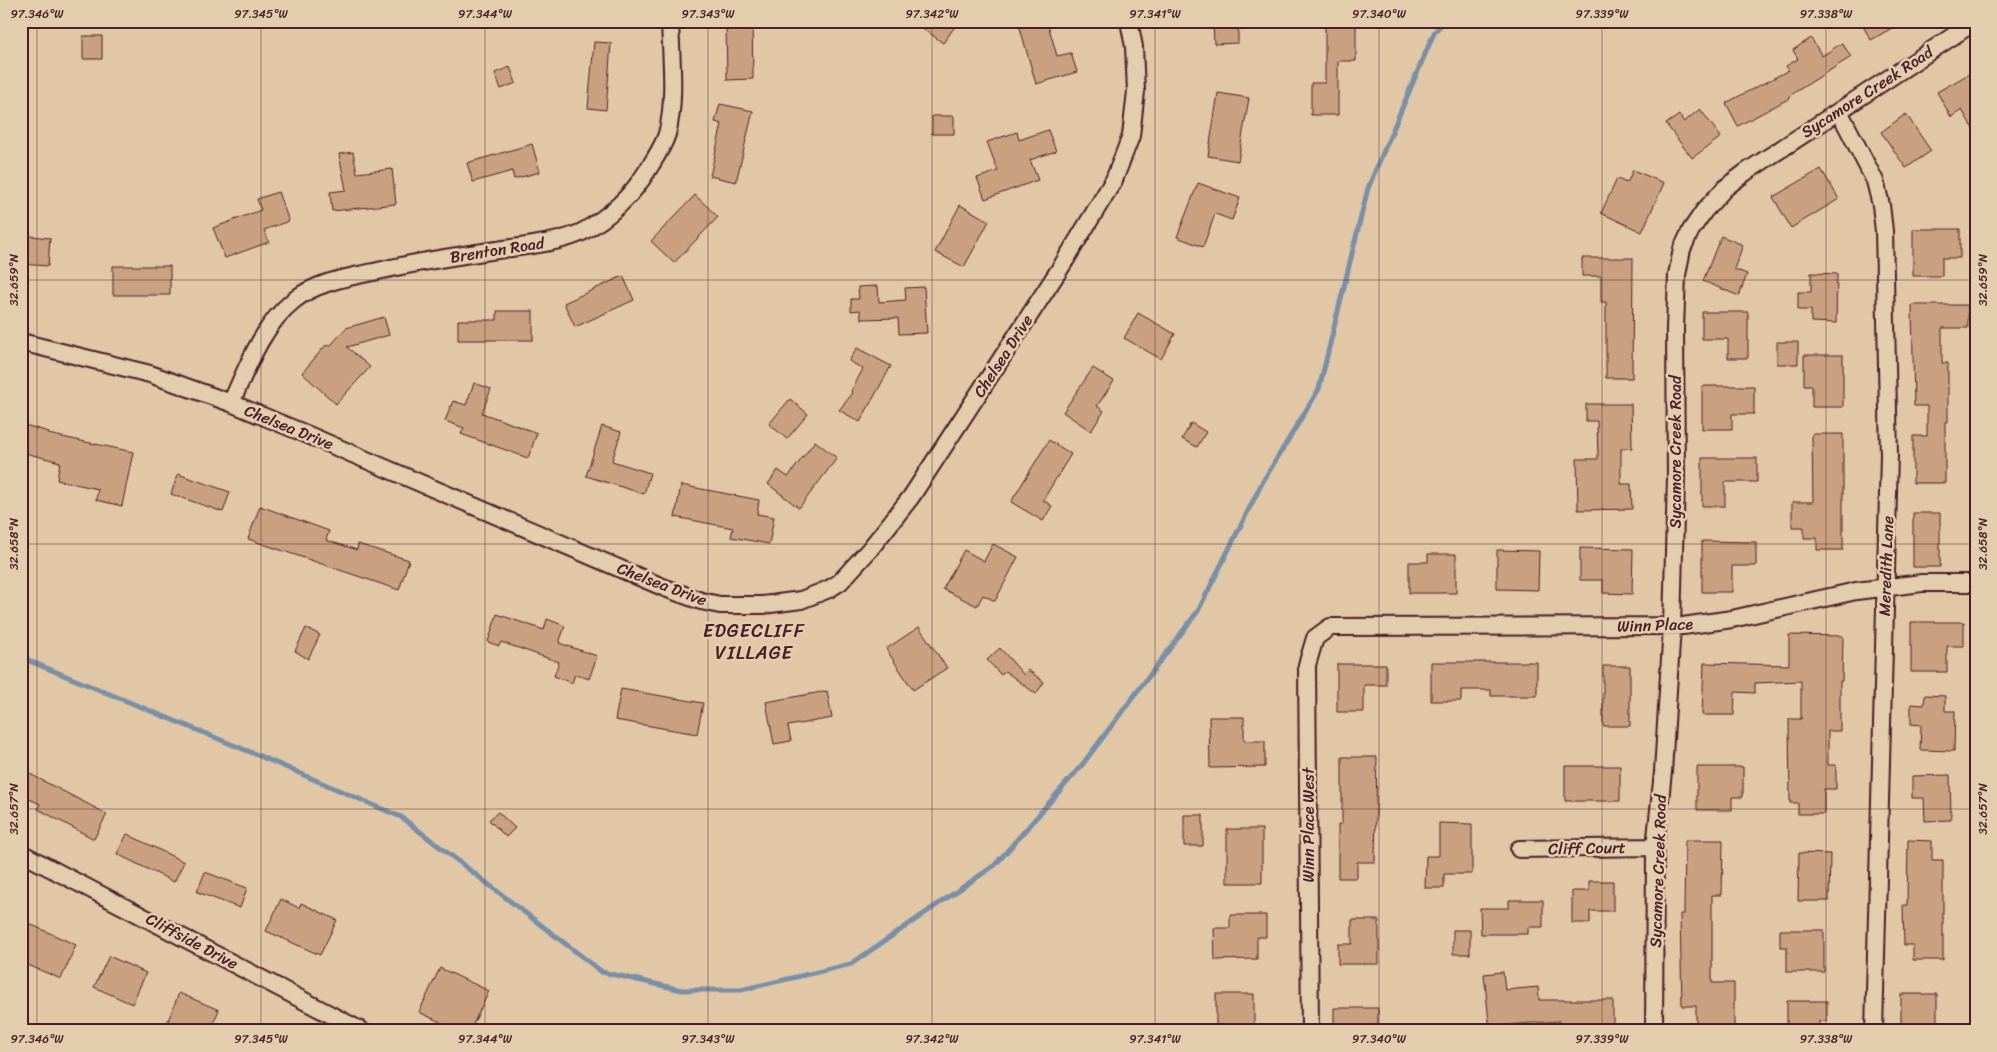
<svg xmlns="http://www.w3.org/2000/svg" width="1997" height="1052" font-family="Sriracha,sans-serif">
<rect width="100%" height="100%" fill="#e1c7a5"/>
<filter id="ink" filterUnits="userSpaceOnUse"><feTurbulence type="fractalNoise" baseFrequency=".02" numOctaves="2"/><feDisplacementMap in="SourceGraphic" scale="10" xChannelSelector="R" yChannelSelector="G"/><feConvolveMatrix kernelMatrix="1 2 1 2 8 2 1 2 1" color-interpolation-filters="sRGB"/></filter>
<g filter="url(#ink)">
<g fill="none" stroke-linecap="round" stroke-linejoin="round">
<path stroke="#788fa7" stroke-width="5" d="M21,656l11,6 223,92 146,63 201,155 80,18h59l110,-26 144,-99 87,-100 116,-154 64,-128 57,-94 49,-201 66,-155 10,-12"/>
</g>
<path fill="#caa180" stroke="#4a1f2b" d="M726,21h26l1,58 -26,1z
M913,21h46l-16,22z
M1018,21h29l10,35 14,-3 6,19 -41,12z
M1213,21h25v22l-24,1z
M1860,21h44l-33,19z
M1325,24h31v37h-18v54h-27v-32h14z
M83,36h19v23h-19z
M1811,38l11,18 20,-13 9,14 -62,39 1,2 -52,28 -12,-23 63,-33 -3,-4 12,-7 -5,-9z
M594,42l17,1 -5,67 -18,-2z
M510,67l6,16 -15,6 -6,-16z
M1976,70v64l-14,-24 -11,7 -14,-25z
M1218,93l31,5 -11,63 -30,-5z
M720,104l33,7 -17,71 -26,-6 12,-52 -7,-2z
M1700,109l21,28 -29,21 -26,-34 13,-9 5,7z
M1906,114l25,37 -25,17 -25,-36z
M932,116h22v18h-22z
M1048,130l8,21 -26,9 8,20 -53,19 -8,-21 21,-7 -11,-29 30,-10 2,8z
M532,144l8,28 -26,7 -2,-8 -39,11 -6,-19z
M353,152l4,21 35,-4 4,35 -64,7 -2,-19 16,-2 -7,-36z
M1821,169l18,30 -48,29 -18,-31z
M1633,170l31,13 -22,49 -41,-19 16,-34 10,4z
M1198,183l42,15 -8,22 -17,-6 -12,33 -26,-10z
M278,192l11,29 -25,9 5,12 -44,16 -12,-30 48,-18 -4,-11z
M695,195l23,22 -44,46 -23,-22z
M960,205l29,16 -25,46 -29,-15z
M1913,229h47v29h-18v18h-29z
M21,235l29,3 -2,28 -27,-2z
M1721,236l22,9 -9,24 13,5 -8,22 -36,-15z
M1582,258h51l-1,120h-26v-76h-5v-26h-19z
M113,266h57v29h-57z
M1811,273l26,1 -1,49 -25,-1v-12h-13v-18h13z
M623,276l11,24 -59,27 -11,-24z
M878,286l1,16 27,-2 -1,-12 19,-1 3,46 -28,1 -1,-16 -37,1 -1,-9 -9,1v-12h8l-1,-12z
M1912,305h56v23h-26v35h6v59h-3v61h-32v-47h14v-30h-13z
M497,311h36v29h-75v-20h39z
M1702,312h46v46h-20v-19h-26z
M1138,313l37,21 -14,25 -37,-21z
M384,317l5,18 -42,12 23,20 -34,37 -34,-31 23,-27 6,-1 15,-17z
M1777,342h21v22h-21z
M857,348l34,18 -31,56 -21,-12 14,-17 -2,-2 12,-22 -14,-8z
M1804,355h39v52h-31v-22h-8z
M1093,368l21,13 -17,25 7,5 -13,20 -28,-19z
M474,383l17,6 -9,24 55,20 -9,25 -67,-24 3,-6 -19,-7 8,-20 13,4z
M1702,386h52v28h-22v15h-30z
M790,399l18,15 -21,25 -18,-15z
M1586,404h45l1,44 -11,1v35h10l1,25 -54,1 -1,-51h21l-1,-38h-11z
M1191,423l15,9 -9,15 -15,-8z
M21,424l28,8 -1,2 85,18 -11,54 -26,-6 2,-11 -41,-9 3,-18 -39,-10z
M602,426l19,6 -9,29 38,12 -6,21 -58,-18z
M1812,434h31v116h-26v-12h-13v-11h-12v-25h21z
M1049,440l22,14 -28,46 9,6 -9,15 -32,-19z
M815,441l22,17 -38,50 -31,-24 10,-14 10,7z
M1702,458h55v24h-32v24h-23z
M178,474l52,18 -7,20 -52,-18z
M681,485l78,15 -2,14 17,3 -5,27 -38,-7 2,-9 -58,-11z
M260,506l69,25 -3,9 31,10 1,-6 51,16 -10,30 -151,-51z
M1913,513h27v54h-27z
M1702,541l54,1v24h-24v26h-30z
M993,544l25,13 -23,44 -12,-6 -6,11 -34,-17 21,-39 20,11z
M1580,548l53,1 -1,45 -29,-1v-13h-23z
M1497,550l42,1 -1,39 -41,-1z
M1428,554h28v39h-47v-31h19z
M497,614l47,16 3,-11 18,7 -6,17 38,13 -8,23 -14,-5 -3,9 -18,-7 5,-14 -58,-20 -2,4 -11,-4z
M1911,622h53v24h-17v26h-36z
M919,627l28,41 -34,22 -27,-41z
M306,628l14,7 -12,24 -13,-8z
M1789,635l54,1 -1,45h-2v50h-12v34h8v24h-12v25h-26v-11h-8l-1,-84h12v-38l-46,2v10l-20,-1 -1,23h-32l2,-52 85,2z
M1000,648l24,27 4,-5 16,12 -8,12 -31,-23 -4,4 -14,-15z
M1431,662h106v34h-46v-6h-30v11h-30z
M1337,664h49v21h-22v27h-27z
M1603,666h27v60h-27z
M621,689l82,14 -6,31 -82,-14z
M827,691l5,27 -44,8 3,15 -17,3 -8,-42z
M1925,695l20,1v15h10l-1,40 -34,-1 1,-25 -10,-1v-20l13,1z
M1209,717h35v24h21v26l-55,1z
M1342,757h35l-2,105h-18v16h-19v-54h4z
M1565,766h55v35h-55z
M1697,767h46v30h-11v13h-35z
M28,773l79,41 -13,25 -56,-30 2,-5 -19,-9v-19l5,3z
M1950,775l1,45 -26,1 -1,-23h-12v-22z
M498,812l17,16 -9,9 -17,-17z
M1184,815h19v31h-19z
M1439,823l33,1v50h-28v14h-19l1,-32h13z
M1227,829h35v54h-35z
M127,834l57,28 -10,20 -57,-28z
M1685,840h38l-1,55h-10v88h22v48h-38v-25h-14l-2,-92h4z
M1908,840l24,1v19h11v100h-30v-15h-9l-1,-40h4z
M1799,853l31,1 -1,47h-31z
M205,872l42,16 -7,20 -43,-16z
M1589,881h24v30h-23v12h-18v-32h17z
M281,899l18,9 2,-5 36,17 -17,35 -54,-24z
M1509,900h34v27h-15v7h-47l-1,-26h29z
M1230,915h36v22h-9v22l-42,1 -1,-32h16z
M21,920l55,25 -15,34 -40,-17z
M1352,920h27v44h-41v-20h14z
M1453,930h17v24h-17z
M1780,930h44v42h-37v-25h-7z
M109,956l37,17 -14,31 -38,-17z
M440,968l49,23 -19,40h-11l-40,-19z
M1503,972l2,18 33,-3 1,13h74v31h-54v-10l-53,4v6h-16l-6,-57z
M179,993l40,17 -9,21h-46z
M1216,994h38v37h-38z
M1901,994h36v37h-36z
M1787,1001h40v20h-8v10h-32z
M1334,1008h44v17h-8v6h-36z"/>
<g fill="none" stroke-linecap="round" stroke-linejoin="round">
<defs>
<path id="minor" d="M1839,111l36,70 6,24 3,26 5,224 -15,576
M21,342l129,32 81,29 75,31 359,154 36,13 19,4h43l38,-5 28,-11 11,-7 30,-33 41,-52 152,-233 51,-84 17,-44 5,-45 -2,-44 -5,-26
M231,403c16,-35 31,-77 62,-102 22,-19 57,-24 85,-30 42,-10 84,-16 126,-22 23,-3 58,-7 78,-17 27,-15 49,-35 65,-61 7,-11 16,-24 20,-37 9,-34 4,-77 3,-113
M1519,849l136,-2
M21,853l341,178
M1310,1031l-3,-366 8,-27 15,-11 353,-1 49,-7 124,-28 66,-8h54
M1654,1031l1,-184 8,-75 9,-146 4,-148 -1,-150 2,-53 5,-26 9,-19 13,-19 21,-23 21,-16 230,-151"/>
</defs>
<use href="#minor" stroke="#4a1f2b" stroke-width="20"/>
<use href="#minor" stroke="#e3cdac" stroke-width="16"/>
</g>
</g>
<path fill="none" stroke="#4a1f2b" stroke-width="1" stroke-opacity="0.45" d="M37,21v1010M261,21v1010M485,21v1010M708,21v1010M932,21v1010M1155,21v1010M1379,21v1010M1602,21v1010M1826,21v1010M21,280h1955M21,544h1955M21,809h1955"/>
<g text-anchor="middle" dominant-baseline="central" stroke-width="5" stroke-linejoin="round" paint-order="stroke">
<g font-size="16" fill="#4a1f2b" stroke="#e3cdac">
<text transform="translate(1867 92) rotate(-33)">Sycamore Creek Road</text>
<text transform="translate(497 250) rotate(-9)">Brenton Road</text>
<text transform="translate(1003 356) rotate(-57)">Chelsea Drive</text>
<text transform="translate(289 427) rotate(22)">Chelsea Drive</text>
<text transform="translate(1675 452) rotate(-90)">Sycamore Creek Road</text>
<text transform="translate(1886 566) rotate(-88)">Meredith Lane</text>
<text transform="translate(662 584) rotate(21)">Chelsea Drive</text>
<text transform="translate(1655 625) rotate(-2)">Winn Place</text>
<text transform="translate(1308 825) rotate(-90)">Winn Place West</text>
<text transform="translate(1587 848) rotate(-1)">Cliff Court</text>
<text transform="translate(1658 871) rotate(-88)">Sycamore Creek Road</text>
<text transform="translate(192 941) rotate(28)">Cliffside Drive</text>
</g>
<g font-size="19" letter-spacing="1" fill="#4a1f2b" stroke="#e3cdac">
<text x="754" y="630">EDGECLIFF<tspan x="754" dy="22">VILLAGE</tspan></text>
</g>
</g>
<rect width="1997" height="1052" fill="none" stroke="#e3cdac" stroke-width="55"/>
<rect x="28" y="28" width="1942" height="996" fill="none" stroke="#4a1f2b" stroke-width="2"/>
<g font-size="12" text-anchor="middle" fill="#4a1f2b">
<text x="37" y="18">97.346°W</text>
<text x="261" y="18">97.345°W</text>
<text x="485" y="18">97.344°W</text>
<text x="708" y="18">97.343°W</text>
<text x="932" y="18">97.342°W</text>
<text x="1155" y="18">97.341°W</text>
<text x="1379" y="18">97.340°W</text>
<text x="1602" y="18">97.339°W</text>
<text x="1826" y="18">97.338°W</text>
<text transform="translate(14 280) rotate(-90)" y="4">32.659°N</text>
<text transform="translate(1983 280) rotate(-90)" y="4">32.659°N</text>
<text transform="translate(14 544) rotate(-90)" y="4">32.658°N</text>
<text transform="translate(1983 544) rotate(-90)" y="4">32.658°N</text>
<text transform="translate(14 809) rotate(-90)" y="4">32.657°N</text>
<text transform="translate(1983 809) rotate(-90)" y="4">32.657°N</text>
<text x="37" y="1043">97.346°W</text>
<text x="261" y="1043">97.345°W</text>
<text x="485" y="1043">97.344°W</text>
<text x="708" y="1043">97.343°W</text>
<text x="932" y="1043">97.342°W</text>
<text x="1155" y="1043">97.341°W</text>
<text x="1379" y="1043">97.340°W</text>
<text x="1602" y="1043">97.339°W</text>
<text x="1826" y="1043">97.338°W</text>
</g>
</svg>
